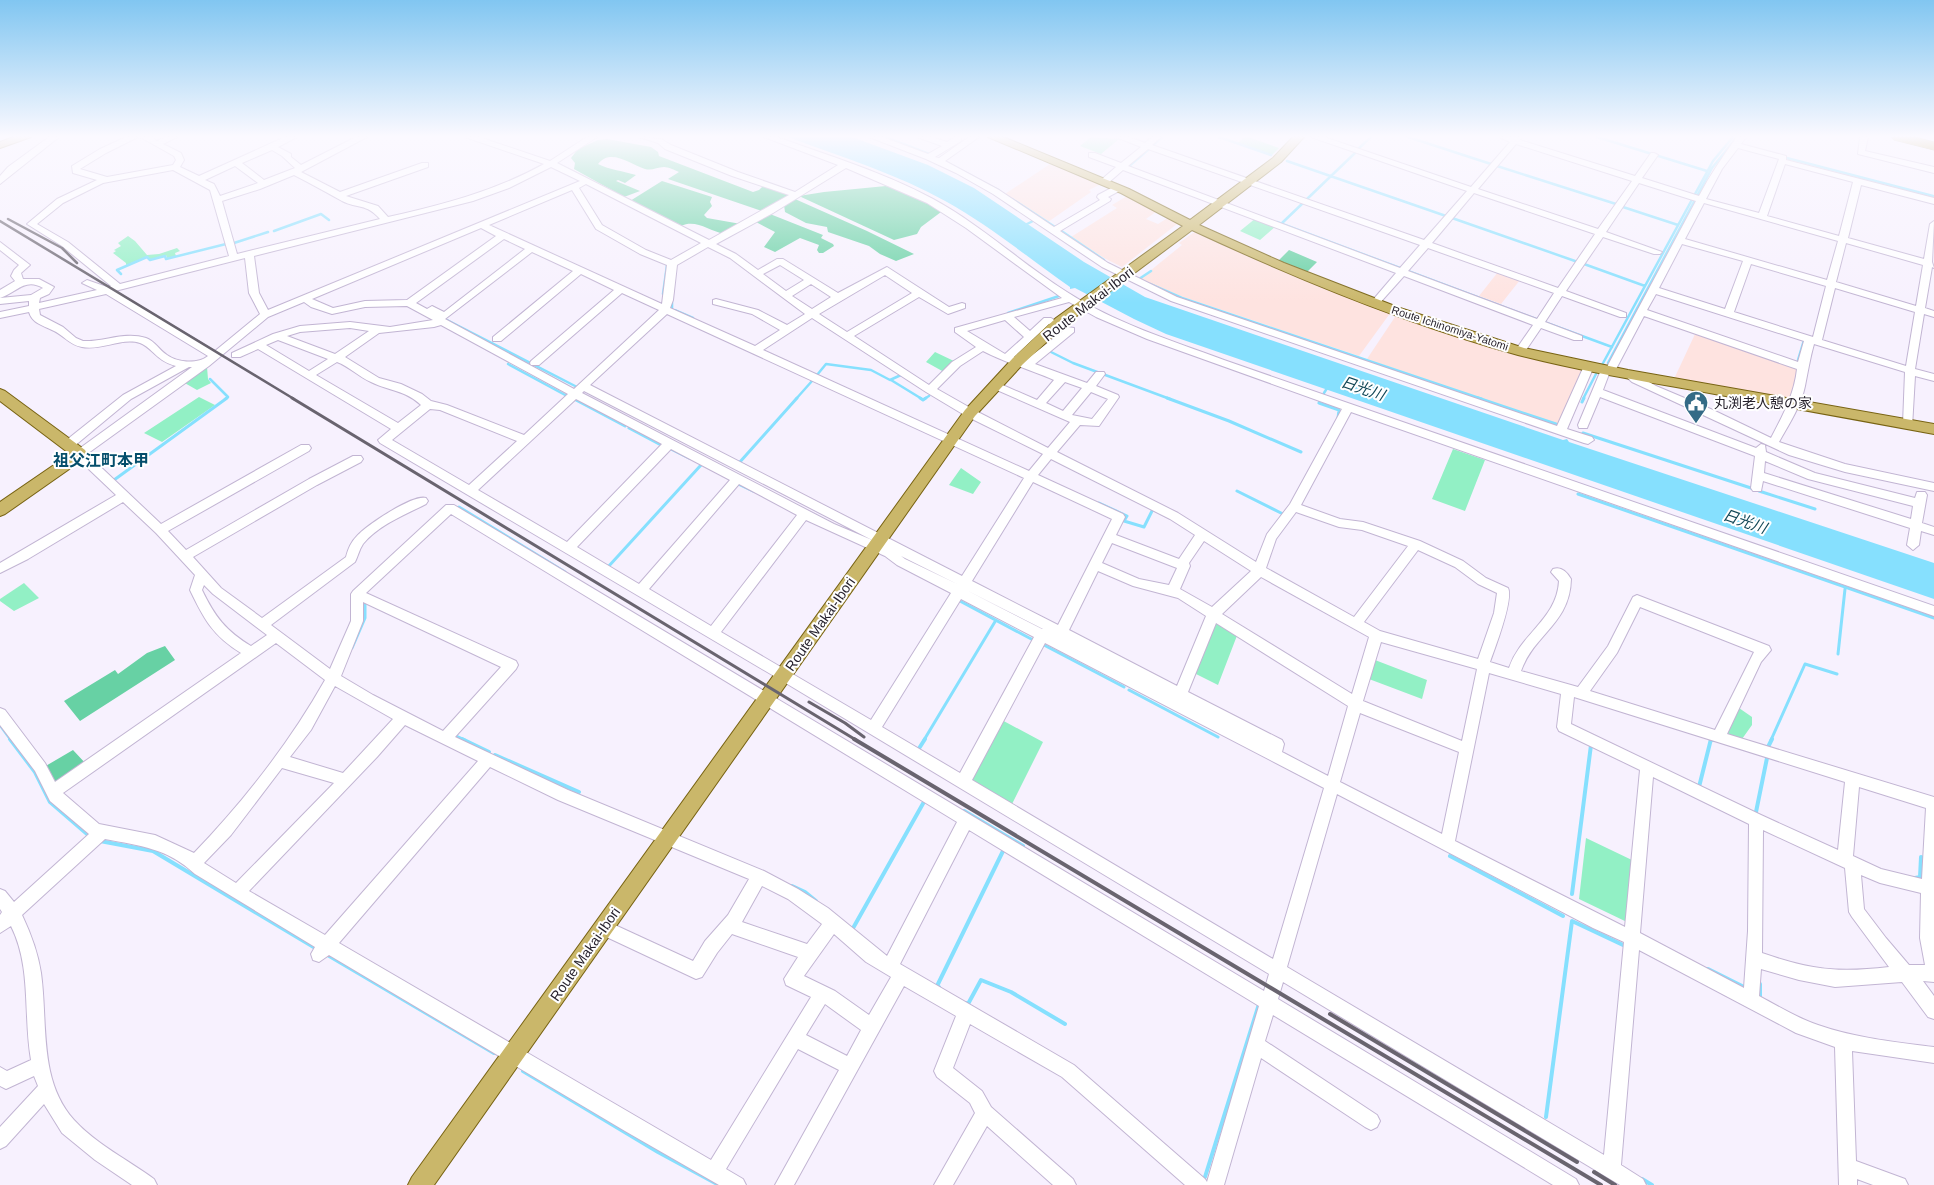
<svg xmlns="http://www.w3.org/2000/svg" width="1934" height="1185" font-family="Helvetica,'Noto Sans JP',sans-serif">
<rect width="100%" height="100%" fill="#f7f1fe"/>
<path fill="#fee3e0" d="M1050,164l51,20 -12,6 2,2 -43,30 -43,-28z
M1127,196l30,15 -11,8 12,5 11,-7 7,4 1,3 -55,43 -18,-9 -33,-21 46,-29 -5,-3z
M1199,232l48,24 144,56 -32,44 -176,-59 -43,-18 42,-34 -3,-2 14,-10z
M1498,272l22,8 -19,24 -22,-8z
M1397,314l188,55 -24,57 -194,-67z
M1696,332l102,37 -6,30 -4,1 -114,-21z"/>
<path fill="#92f0c5" d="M1091,137l28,2 -18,15 -21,-8z
M1245,137h3l31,11 -7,7 -34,-12z
M1256,218l20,8 -16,14 -20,-9z
M128,236l7,5 12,14 12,-1 18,-6 3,3 -5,2 1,3 -9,2 -1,-3 -16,5 -2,-3 -22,8v-2l-13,-10 3,-2 -2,-1 7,-4 -3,-3z
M935,352l21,10 -12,10 -18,-10z
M204,366l3,1 1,12 3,4 -14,7 -14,-8z
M199,397l16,8 -53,37 -18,-9z
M1453,449l32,11 -20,51 -33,-12z
M961,468l20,14 -8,12 -24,-9z
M24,583l15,15 -25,13 -14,-10v-2z
M1214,621l24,12 -20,52 -26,-13z
M1375,660l52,20 -5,19 -53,-20z
M1739,708l13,9v8l-10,14 -10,-2 -7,-6z
M1000,719l43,23 -32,64 -39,-23 -3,-7z
M1586,838l48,23 -5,62 -50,-24z"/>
<path fill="#67d1a4" d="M607,139l44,8 7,5 1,4 94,36 6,-2 6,-6 28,11 -28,17 -97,-33 11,-7c-4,-2 -11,-5 -15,-5 -7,0 -12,4 -19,2 -15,-5 -34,-21 -47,-5 12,6 25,7 38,11l-11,8 -7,-3 -2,1 24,10 -16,6 -50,-28 1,-6 -4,-5 7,-9 20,-9z
M662,181l50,16 -2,5 2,4 -8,9 3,3 34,6 -17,10c-15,-3 -28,-15 -43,-8l-51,-25z
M886,186l17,5 39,19 -1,2 -20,15 -4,7 -23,6 -95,-44 25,-4z
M795,199l72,32 47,23 -18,7 -16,-7 -11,-8 -41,-14 -1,-5 -21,-4 -21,-11 -1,-7z
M770,214l53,21 -2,3 12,6 1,2 -11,7h-4l-2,-3 2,-5 -19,-7 -25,14 -11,-5 11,-15 -19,-10z
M1289,250l28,12 -10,10 -29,-11z
M165,646l10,14 -95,61 -16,-20 51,-31 3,4 29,-21z
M73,750l14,15 -34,21 -9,-19z"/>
<path fill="#86e0fe" d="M788,137h64l76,28 46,23 110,74 61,35 418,143 4,-1 2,3 365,121v36l-768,-265 -32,-15 -59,-31 -5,1v-2c-40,-28 -80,-61 -123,-85 -50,-28 -105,-45 -159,-65z"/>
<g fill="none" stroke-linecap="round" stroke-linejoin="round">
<path stroke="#86e0fe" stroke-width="2.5" d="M885,137l44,17 2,-1
M1219,137l52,18
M1408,137l83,27
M1597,137l110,34
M1152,146l10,-9
M1357,150l14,-13
M1783,157l150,39
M1287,161l159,55
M946,162l54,29
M1497,166l119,38
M1131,167l-2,-1 20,-17
M1012,199l43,28
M1307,199l48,-46
M1623,207l55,18
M1452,218l123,43
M1277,222l123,46
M1281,224l23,-22
M1025,225l8,-4
M1060,230l44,30
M274,231l47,-17 8,6
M234,243l34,-11
M1584,264l61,22
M1408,271l128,48
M121,274l-4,-4 30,-13 3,3 15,-4 1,3 60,-15
M1142,280l-3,-1 12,-8
M1150,284l32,14 300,101
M663,294l4,-29
M672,302v7l21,9
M1008,313l51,-17
M443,318l134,69
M1544,322l68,25
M1049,351l24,12 97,36
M1798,360l6,-20
M1608,363l104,-195 25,-31
M508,364l59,32
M1602,365l111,-204 20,-24
M815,374l2,1 9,-11 45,6 19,10 11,-5
M210,379l18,18 -3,2
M891,380l31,19
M1324,393l5,-8
M796,399l16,-18
M924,399l5,-3
M1583,399l14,-27"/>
<path stroke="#86e0fe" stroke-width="3" d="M920,398l3,2 3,-2
M1167,398l62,23 72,31
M1478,398l78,26
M576,400l49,26
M1320,401l-1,2 20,7 -1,8
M1582,402l2,-4
M629,428l32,17
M1583,433l171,56
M669,448l20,10
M739,463l58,-65
M114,480l113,-82
M736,483l17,8
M1237,491l46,23
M1759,491l56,18
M1578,494l356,124
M1099,503l28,13 -3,5 20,6 9,-18
M459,507l106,65
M608,567l93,-102
M958,600l77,41
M1042,644l82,43
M352,648l13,-30v-17
M1838,654l7,-65
M1129,690l89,47
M0,725l11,15
M454,735l11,5
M924,740l72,-120
M1711,740h3
M1771,740l34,-76 32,10"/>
<path stroke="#86e0fe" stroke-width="4" d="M10,739l25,33 15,30 37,32
M462,739l27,13
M1768,747l4,-8
M918,750l7,-11
M495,755l84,37
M1699,787l12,-48 3,1
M964,811l59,35
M1756,812l11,-54
M100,841l53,10 164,98
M1450,856l113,60
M1915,878l5,-1 1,-20 3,2
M792,886l13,6 11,9
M1572,894l19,-149
M852,930l73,-130
M326,954l168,99
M1708,969l38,19
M939,987l-2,-1 67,-137
M1757,994l3,2v-12
M966,1003l2,1 13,-24 30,12 54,32
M523,1071l135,81 61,33
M1546,1117l26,-196 51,24
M1205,1177l54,-173
M1642,1179l10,6"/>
<defs>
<path id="minor" d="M49,137h10l-59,47v-8l8,-9z
M126,137h12l-32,16 -26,16 27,8 66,-12 3,-5 -2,-4 -34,-19h11l6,4 8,-4h12l-14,7 18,9 3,7 -4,7 19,9 86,-39h12l-19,10 13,7v3l10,8 55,-28h11l-66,35 39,20 82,-29h6v4l-82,29 32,10 10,11c54,-12 107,-26 156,-53l-79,-27h14l71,24 37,-24h10l-40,26 152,77 80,-45 -57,-19 -67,-27 -7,-6 -19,-6 22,2 10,6 67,27 57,20 43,-27 -74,-28h13c52,19 106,35 156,62 48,26 88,64 134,93 48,31 103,48 157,68l710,246v10l-583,-204 -50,93 39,14 23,3 57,19 43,20 23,17 22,10c6,11 -13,60 -18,74l19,6c12,-35 48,-49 50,-87l-8,-9 2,-3c8,-3 14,3 18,10 -1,45 -37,55 -50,92l57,16 30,-41 25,-49 4,-2 132,51 2,4 -10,12 -34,72 207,63v185l-11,-1 11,15v23l-6,-2 -26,-35 -67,5 -36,-7 -38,-11 -2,27c19,10 38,22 59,29 37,13 77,17 116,22v16l-82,-12 4,110 49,18 3,6h-35l-16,-6v6h-18l-4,-138 -39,-14 -157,-83 -18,215 22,14 3,6h-26l-337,-203 -5,17 298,180 3,6h-26l-280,-170 -8,26 112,74 3,6 -3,6 -6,3 -6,-3 -104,-69 -37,127h-39l-123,-108 -92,-53 -17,44 29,23 9,16 82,72 3,6h-23l-66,-59 -34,59h-19l41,-72 -5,-10 -33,-26 -3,-6 22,-55 -52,-30 -110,199h-19l64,-115 -41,-21 -72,120 17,10 3,6h-27l-94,-54 -296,-176 -10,7 -6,-2 -2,-6 4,-7 -120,-73c-28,-26 -54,-28 -90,-35l-83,76c9,19 16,38 19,58 7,49 -3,107 33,147 22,24 54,40 80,59l3,6h-25l-37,-25 -33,-27 -18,-29 -38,42 -6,3v-22l38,-41 -4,-10 -28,13 -6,-3v-19l7,4 24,-11c-8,-45 1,-92 -20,-134l-11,7v-18l2,-3 -2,-3v-20l5,2 9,11 75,-68 -39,-33 -15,-30 -35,-46v-17l5,2 40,53 10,19 186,-129c-28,-17 -37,-34 -51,-63l5,-15 -39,-42 -33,-31 -95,57 -28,14v-10l116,-68 -40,-38 -2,-3 2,-3 116,-84h-3l-58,32 -59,49 -4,1 -6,-4 2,-3 59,-47 53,-29c-20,-5 -23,-18 -36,-23 -18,-6 -39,8 -58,4 -13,-2 -18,-12 -30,-17 -10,-5 -20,-7 -23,-18l-29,6v-6l29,-6v-5l-29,3v-6l31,-3 12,-7c-18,-11 -27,5 -43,10v-8l15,-9 -4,-5 3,-6 5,-5 -19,-15v-8l30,23 -9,8 2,6h16l15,8 -5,7 -9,4 -1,5 58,-13 -15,-7 5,-3 20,7 4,-1 -49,-40 -35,-22 30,-25 40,-19 -24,-7 -1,-7 28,-17zM272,150l10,6 13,12 -31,12 -22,-17zM235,166l23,17 -38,13 -6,-12 -9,-4zM551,167l29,14 -312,129 -9,-17 -5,-37 219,-55 36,-13zM846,168l81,35 39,25 96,70 -107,30v4l21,15 -24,15 -23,23 -75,-49 65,-39 29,17 17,-6v-4l-3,-1 -13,4 -62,-40 -49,26 -55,-34h-6l-19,11 -22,-16 -20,-10 57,-31zM173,170l37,20 19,66 -109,28 -52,-42 -31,-18 26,-21 40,-20zM294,175c16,8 32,17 48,26 16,8 24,2 38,18l-143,35 -15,-53 38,-12zM586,184l115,59 -30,17 -25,-10 -44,-25 -23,-37zM572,190l24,39 44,25 27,11 -5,39 -173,-79zM481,228l15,8 -89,64 -42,1 -32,7 -21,-9zM504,239l21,10 -81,63 -12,-6 -5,3 -11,-6zM708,247l22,11 75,56 -18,11 -29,-15 -42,-11 -3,1v4l39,10 28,16 -25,16 -85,-38 3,-8 4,-35zM532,252l41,19 -80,66v4h8l80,-67 33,16 -83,71 -1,2 1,2h8l83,-72 37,17 -85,79 -129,-70zM245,258l4,35 11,21 -45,37 -100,-60zM780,265l24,15 -18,11 -23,-17zM885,275l27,18 -65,39 -28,-18zM811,284l20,13 -19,12 -20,-13zM106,294l102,62c-10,8 -30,7 -41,-1 -8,-5 -12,-14 -21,-17 -21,-7 -42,4 -63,3l-7,-3 -13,-11 -23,-12 -1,-6zM304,302l7,5 21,7 33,-7 42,-1 26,14 -43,7 -40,-5 -50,4 -27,8 -41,19v4h8l18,-8 133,80 -13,11 2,3 399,236 490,295 -5,17 -810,-486h-8l-93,86 -2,3v27l-21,48 -59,-44 84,-63c3,-6 4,-12 8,-18 15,-19 42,-29 63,-40l2,-3 -2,-3c-13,-4 -59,27 -69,38 -6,6 -9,13 -11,21l-84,61 -41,-30 -28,-31 124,-72 44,-23 2,-3 -2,-3h-8l-44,23 -123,71 -18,-19 141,-80 2,-3 -2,-3h-8l-140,79 -74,-70 122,-88 59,-49zM1069,302l27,15 51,22 195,70 -52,95 -23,30 -11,28 -78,-49 -121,-61 23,-27 19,1 20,-29 -1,-2 -22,-9 9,-12 -1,-2h-8l-9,11 -52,-19 39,-32v-4l-13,-2 -1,2 3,3 -37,29 -12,-3 35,-33 6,-1 1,-2 -5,-3h-7l-14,13 -16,-14zM667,314l357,164 -62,98 -372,-191zM812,318l114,74 40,24 77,38 -14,17 -266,-121zM1005,320l19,17 -19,17 -38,-23zM441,325l127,69 -44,41 -77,-30 -16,-4 -9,-7 -21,-10 -22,-6 -34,-21 34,-24 55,-6zM350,328l19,3 -34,23 -48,-18 13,-4zM278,340l50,19 -19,12 -43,-26zM983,351c23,12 48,19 71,29l-17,20 -39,-17 -4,-1 -5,3 1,2 80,35 -22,26 -74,-38 -37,-21 23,-23zM337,362c13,5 22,15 34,20 18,9 34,8 50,23l-23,18 -82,-48zM1065,382l17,6 -19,23 -17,-8zM584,391l288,149 -38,-16 -252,-131zM1091,392l17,7 -16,20 -20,-4zM576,399l86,45 -95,98 -89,-52zM430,409l10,1 77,31 -48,44 -77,-45zM671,449l59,31 -91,104 -62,-37zM1051,459l119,60 25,16 -16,24 -63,-24 9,-18 -2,-3 -85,-39zM1033,482l79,37 -54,106 -86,-44zM739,484l58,31 -86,111 -62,-37zM1296,512l43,15 23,3 46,16 -54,71 -88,-49 10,-29zM451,514l506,308 -70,134 -59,-48 -30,-19 -34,-18 -196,-81 -113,-53 61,-68 2,-4 -2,-4 -150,-68zM806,520l79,36 12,9 54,28 -80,127 -150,-88zM1204,541l47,30 -39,36 -32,-18 10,-23 -1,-3zM1112,543l65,25 -8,17 -30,-6 -37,-16zM1418,550l37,17 23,17 19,9 -3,20 -16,46 -98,-28 -16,-9zM901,556l56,28 -52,-25zM1098,571l35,15 45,12 28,18 -29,70 -108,-56zM1261,577l108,60 -17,57 -130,-80zM204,585l9,9 54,41 -16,11c-25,-15 -36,-29 -49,-56zM966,590l77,39h-1zM961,599l73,38 -74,136 -78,-46zM363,602l138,65 -58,64 -70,-36 -32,-19 22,-55zM1640,607l114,45 -39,78 -125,-39 27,-38zM1216,623l132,83 -20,70 -46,-24 2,-8 -2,-4 -94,-48zM1381,642l96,27 -15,72 -99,-40zM276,643l49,37c-35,62 -81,121 -131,173l-39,-18 -56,-11 -36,-31zM1045,643l279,145 -51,171 -301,-179zM1489,673l72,21 -4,33 2,4 81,39 -15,157 -170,-86zM335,686l58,33 -50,54 -53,-16 21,-27zM1574,697l271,85 -7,68 -77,-35 -190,-91zM1360,713l99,39 -17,82 -102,-52zM405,725l73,36 -153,174 -76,-44 128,-134zM490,767l68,33 191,79 -21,36 -23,26 -12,20 -89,-41 -6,3 -2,5 2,5 98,46 6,-2 15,-24 15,-19 66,23 -14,22 2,6 25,12 -100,163 -372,-217zM282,768l52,15 -98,100 -32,-20 27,-28zM1653,777l96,47 -1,107 -4,57 -104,-55zM1859,787l67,21 -4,71 -41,-10 -28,-13zM1337,794l256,134 31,14 -20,213 -317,-188zM969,830l290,176 -52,176 -2,-3 -131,-114 -174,-101zM1763,830l82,38 4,44 3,5 37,50c-51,6 -78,3 -127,-14zM1861,875l19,8 41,10 -1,45 5,27h-16l-23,-27 -22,-29zM762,886l26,13 34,25 -15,20 -65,-22zM834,934l32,28 25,15 -22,38 -34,-24 -31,-15zM825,1004l36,26 -14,26 -41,-21z
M869,137h13l46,17 14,-8 -25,-9h14l16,5 8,-5h6v4l-26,16 4,1 30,-21h10l-34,24 54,29 55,37 46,-27 -3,-3 1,-2 17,-9h6v4l-13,7 3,2 -1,2 -50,30 48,32 69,34 380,129 27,-60 5,-3 4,1 1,2 -27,63 25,8 2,3 -6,4 -4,-1 -413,-142 -69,-34 -109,-73 -37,-21 -30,-14z
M1116,137h13l16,6 7,-6h9l-9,8 272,95 43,-49 -156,-54h13l147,50 39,-45 -11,-5h23l-2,3 115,36 16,-23h3l4,2 -16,23 57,18c11,-21 24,-40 38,-59h9l-5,7 45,12v4l148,38v6l-73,-19 -13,53 76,21 6,-35 4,-3 -2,41 2,6 -2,-1 -7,41 9,3v6l-10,-3 -9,55 19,5v7l-19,-5 -3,51h-8l-1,-3 2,-52 -91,-28c-4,14 -6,27 -9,42 -4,20 -16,38 -26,56l66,22 89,19v8l-89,-19 -56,-17 -157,-73 -9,-8 1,-2h8l24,14 57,24 58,28c12,-23 23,-43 26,-69l-153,-53 -29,55 -6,3 -6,16 153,58 5,-4 4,1 1,7 49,21 100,25 2,-6h8l2,3 -5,28 12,4v8l-13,-4 -2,14 -6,5 -6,-5 3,-17 -147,-47 -2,10h-8l-2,-3 4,-32 -155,-59 -13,31h-8l-1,-3 23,-55 6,-3 89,-166 -57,-18 -33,49 56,20 -2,2h-6l-51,-17 -37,54 60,22v4h-6l-58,-21 -17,26 37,14v4h-8l-33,-12 -17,25 -4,1 -5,-3 18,-26 -129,-49 -26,29h-6v-4l24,-28 -273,-103 -16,14h-6v-4l15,-13 -27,-10v-4h6l26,10 20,-16zM1516,144l116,37 -34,48 -120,-40zM1738,148l41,11 -20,54 -53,-14 16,-30zM1148,149l272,96 -20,23 -272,-102zM1785,164l68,18 -14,54 -72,-20zM1474,193l121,41 -37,54 -126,-45zM1704,203l134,38 -11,39 -142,-41zM1846,243l77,22 -7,41 -80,-24zM1682,244l61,17 -18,48 -66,-21zM1428,248l126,45 -17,26 -129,-48zM1751,264l75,22 -13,51 -79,-25zM1835,288l80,24 -9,54 -84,-26zM1656,294l148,47 -6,21 -151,-52zM1765,461l43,18 105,27 -2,13 -147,-46z
M1860,137h8l-3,14 69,16v6l-76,-19z"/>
<path id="major" d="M13,137h18l-31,11v-6z
M988,137h15l126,52 61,31 83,-62 20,-21h11l-23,25 -82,63 85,38 116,45 124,40 104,22 306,54v10c-80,-15 -161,-29 -241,-44 -58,-10 -117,-20 -175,-35 -112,-31 -221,-76 -326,-125l-126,94 -43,40 -48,52 -541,769h-26l4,-8 553,-767 48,-52 43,-40 127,-92 -62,-33z
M0,389l5,2 80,59 2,4 -2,4 -80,56 -5,2v-14l70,-48 -70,-53z"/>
<path id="highway" d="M1892,137h23l19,5v8l-40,-10z"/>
</defs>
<use href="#minor" stroke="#c2b5d3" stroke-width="2"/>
<use href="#major" stroke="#786313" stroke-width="2"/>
<use href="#highway" stroke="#786313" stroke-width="1"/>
<use href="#minor" fill="#fff" fill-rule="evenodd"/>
<use href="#major" fill="#cab76a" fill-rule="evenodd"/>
<use href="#highway" fill="#a68706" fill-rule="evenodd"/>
<path stroke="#69646f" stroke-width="2.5" d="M8,219l54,29 15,15
M0,221l294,178"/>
<path stroke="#69646f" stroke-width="3" d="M292,398l564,342
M809,702l36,21 19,14"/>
<path stroke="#69646f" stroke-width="4" d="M854,739l747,446
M1330,1014l247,148
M1594,1172l21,13"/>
</g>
<linearGradient id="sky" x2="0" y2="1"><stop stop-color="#81c6f1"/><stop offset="0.45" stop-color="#fbf9ff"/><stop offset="1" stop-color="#fbf9ff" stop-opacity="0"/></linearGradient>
<rect width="1934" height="303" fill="url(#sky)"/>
<defs>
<symbol id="civic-pin" viewBox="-11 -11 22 30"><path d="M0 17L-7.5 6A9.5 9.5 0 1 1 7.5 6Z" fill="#346b86" stroke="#fff"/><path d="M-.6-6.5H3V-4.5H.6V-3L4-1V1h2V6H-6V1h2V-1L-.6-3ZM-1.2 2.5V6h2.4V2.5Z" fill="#fff"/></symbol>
</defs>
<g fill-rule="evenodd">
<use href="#civic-pin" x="1682" y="389" width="28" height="38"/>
</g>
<g text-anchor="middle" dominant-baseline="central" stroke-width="4" stroke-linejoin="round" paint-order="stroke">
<g font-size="11" fill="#241f2a" stroke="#fff">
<text transform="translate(1450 328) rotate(18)">Route Ichinomiya-Yatomi</text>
</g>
<g font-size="14" fill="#241f2a" stroke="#fff">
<text transform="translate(1088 304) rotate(-38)">Route Makai-Ibori</text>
<text transform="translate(820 624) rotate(-55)">Route Makai-Ibori</text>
<text transform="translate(585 954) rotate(-55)">Route Makai-Ibori</text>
</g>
<g font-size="14" fill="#241f2a" stroke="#fff" text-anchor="start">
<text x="1714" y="403">丸渕老人憩の家</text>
</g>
<g font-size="15" font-style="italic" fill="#114756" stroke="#fff">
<text transform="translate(1363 388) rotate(19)">日光川</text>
<text transform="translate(1745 521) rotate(19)">日光川</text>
</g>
<g font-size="16" font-weight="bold" fill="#044e6b" stroke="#fff">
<text x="101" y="460">祖父江町本甲</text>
</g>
</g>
</svg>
